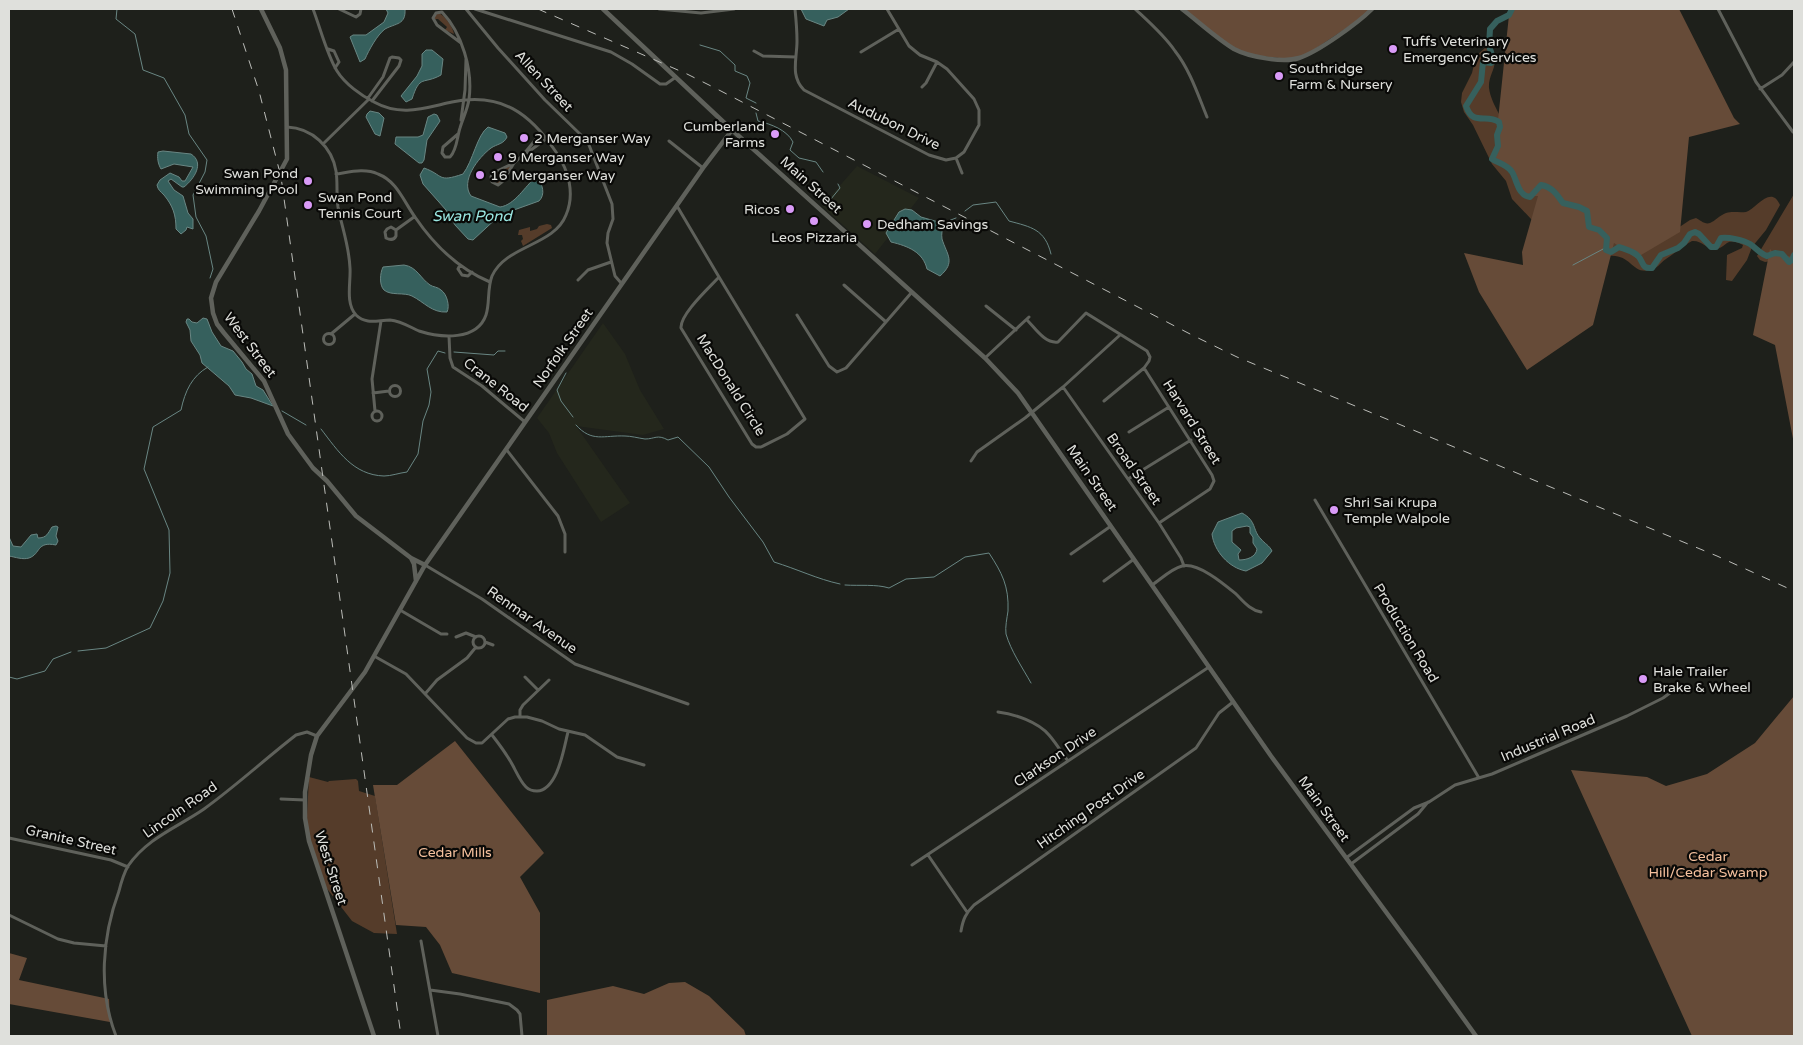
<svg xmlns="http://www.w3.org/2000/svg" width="1803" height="1045" font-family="'Varela Round',sans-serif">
<rect width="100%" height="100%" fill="#1e201b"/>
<path fill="#24271c" d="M857,166l62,32 -44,56 -53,-48z
M603,323l22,31 15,36 24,39 -21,6 -67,-9 54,77 -29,19 -44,-69 -8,-20 -12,-15z"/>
<path fill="#553c2a" d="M439,13c6,3 14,14 15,21l-9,-4 2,-3 -9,-8h-3v-4z
M1485,48l6,1c10,17 -3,23 -2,39 1,9 6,18 10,26l167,122 24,-16 6,-2c4,2 9,7 14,5 5,-2 10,-8 16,-10 7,-2 13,0 20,-1 10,-3 25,-28 34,-7l-14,25 -14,17 -5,13 -15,21 -6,-1 1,-25 15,-7 1,-3c-18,-9 -15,2 -27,4 -9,1 -14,-9 -24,-8 -9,5 -17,12 -26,18 -6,4 -9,10 -16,11 -18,5 -19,-17 -42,-14l-76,-36 -20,-21 -6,-18 -14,-17 -19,-39 -9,-13 -3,-10 1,-9 10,-20 4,-17z
M512,165l-3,6 -1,-2 -8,10 1,2 -2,2 -7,-2 2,-7z
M1794,194v74l-23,-7 -6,1 -5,-2 -3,-4z
M547,224l4,1 1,3 -29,18 -2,-5 2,-2 -1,-4h-4l1,-5 11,-3v4l7,-2 2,-3z
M309,777l19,5 1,-1 27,-2 2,2 1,10 16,5 22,138 -23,-1 -22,-12 -31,-40 -13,-42 -1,-23z"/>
<path fill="#664b38" d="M1182,9h190l-6,6 -57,38 -17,6 -36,-3 -20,-6z
M1512,9h167l55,109 6,6 -51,13 -9,95 -44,26 -22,-15 -21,82 -66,45 -48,-78 -15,-39 59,12 -1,-13 16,-56h-12c-8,-7 -9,-16 -14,-24 -4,-7 -14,-9 -20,-13l6,-13 -1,-11 3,-11 -2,-4 11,-105z
M1770,249l5,6 19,2v187l-19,-99 -22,-10z
M1794,696v340h-102l-121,-266 76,7 19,9 41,-12 48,-31z
M455,741l89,112 -24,24 20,36v80l-88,-20 -12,-28 -14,-18 -30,-2 -23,-140h24z
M9,953l18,5 -8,22 90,19 1,23 -101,-18z
M685,982l24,14 35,34 2,6h-199v-36l66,-14 31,8 25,-11z"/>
<path fill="#36605d" stroke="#698683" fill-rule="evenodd" d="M386,9h19c1,16 -9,14 -20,20 -8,6 -16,21 -20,30l-5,3 -10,-25 3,-2h13l18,-13 4,-9z
M801,9h48l-11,8 -11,3 -3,6 -18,-7z
M426,50h6l11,9 -2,16c-18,10 -21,-1 -29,24l-6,3 -5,-6 16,-20 5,-10v-12z
M370,111l9,2 5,5 -4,18 -5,-2 -9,-17 1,-3z
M434,114l3,1 3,6 -13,19 -3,20 -2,3h-3l-24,-19 1,-7h22l5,-2 5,-18z
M488,127l17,6 2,4c-3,7 -10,7 -16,11 -13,10 -31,33 -20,48l29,11c15,-2 25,-21 36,-30h2c4,8 8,17 1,24l-39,14 -27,25 -5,-1 -13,-14 -9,-15 -23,-26 -3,-9 4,-7c20,7 13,15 39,6 10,-13 14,-39 25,-47z
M163,151l28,3c14,9 3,25 -7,33h-2l-11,-8 -3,2 6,9 9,6 5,17 5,6v10l-6,-2 -1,3 -5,4 -5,-5c0,-14 -3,-23 -12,-34 -4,-4 -6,-5 -7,-10l3,-5 10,-7 9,4 3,4h3l8,-14 -19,-3 -13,5c-3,-5 -4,-11 -3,-17z
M905,209l7,1 9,7 21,6c1,6 -1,11 0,16 5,16 14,23 -2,37l-13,-7c-4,-17 -19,-23 -36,-27l-5,-9 13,-21z
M404,265c13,2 16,13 26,20 3,2 8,2 11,5 6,4 9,16 6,22 -15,1 -23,-10 -35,-16 -8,-4 -21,0 -28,-6 -5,-5 -4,-17 -1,-23z
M203,318l4,1 5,13 9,14 12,5 9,11 4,7 6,5 4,12 7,4 10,16 -22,-8 -16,-3 -6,-9 -27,-23 -2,-8 -9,-14 -1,-11 -4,-8 1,-3h2l3,3 5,1z
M1242,513c15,8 10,17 19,26 4,5 8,6 11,12l-10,12 -16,8c-17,-3 -32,-20 -34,-37l6,-12zM1247,526l3,1v6l3,4v6l4,6c-1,8 -10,11 -18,11l-1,-6 3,-4 -9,-8v-11l4,-3z
M56,526l2,1 -2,9 2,5 -2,4c-20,-4 -15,9 -27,13 -6,2 -14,-1 -20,-2v-19l4,9 8,1 10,-12 6,-1 1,4c9,0 10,-5 14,-11z"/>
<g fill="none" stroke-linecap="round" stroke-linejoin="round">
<path stroke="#698683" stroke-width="1" d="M117,9l-1,10 19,15 8,36 21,8 21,37 4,19 18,26 -2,12 -12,23 3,22 10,19 7,33 -3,9
M700,45l20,6 15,14v6l12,5 3,7 -4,15 10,5
M756,113l2,8c13,3 29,9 35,21l-3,8 9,8 17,4 7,10
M826,205l14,-17 -2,-4
M965,211l8,-6 23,-3 13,19c22,6 36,8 42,33
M943,223l13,-5
M1573,265l32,-17
M454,352l40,3 4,-4h7
M566,373l-9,17 4,11 12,16
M282,411l24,14
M576,425c16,18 28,10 49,11 6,0 13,2 20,3 10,0 12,-5 23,1l10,-3 31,30 20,30 34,45 11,20c23,7 43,17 66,22
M321,429c17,22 32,46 63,47 7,0 15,-3 23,-4l11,-18 5,-33 6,-16 2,-13 -4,-23 11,-18 7,2
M845,585c15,1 31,-1 44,3l17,-9 28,-2 31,-20 24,-4c13,20 20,33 19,58 -1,7 -3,16 -2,23 5,17 16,33 25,49
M78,651l28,-3 44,-20 13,-27 7,-28 -1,-43 -25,-61 9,-42 28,-17c4,-19 11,-34 27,-43
M9,677l8,2 28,-8 8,-12 18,-7"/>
<path stroke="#36605d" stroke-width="6" d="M1512,9l-3,6 -12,6 -7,8 -1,17 5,15 -3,2 -8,-1 -2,20 -15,24c7,21 20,7 33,16l1,5 -3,8 1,11 -6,13c6,4 16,6 20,13 5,8 6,24 18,25l11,-12c12,2 16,10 22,18l16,4 8,4 2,16 10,3 8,8 -1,12 5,2 8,-5c5,2 14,4 19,9 6,6 3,13 14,12l9,-13 17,-7 6,-5 6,-9 5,-2 4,2 12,13h5l5,-9c8,-1 22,2 29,6 6,4 10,10 17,12l8,-3 7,1 7,8 3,-2 2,-5"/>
<path stroke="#5f615b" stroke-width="3" d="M339,9l17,8 4,-3 1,-5
M466,9l32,39 47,52 35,34 9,11 23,59 1,15 -5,14 -1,10 8,33 7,8
M475,9l136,43 21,12 28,20h6l10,-7
M659,9l42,4 33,-4
M795,9c1,10 2,21 2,32 0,18 -7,35 7,49l125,65 17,5 10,-2 8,-6 15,-27v-15l-5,-11 -27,-30 -10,-7 -17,-7 -11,-9 -22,-37
M1135,9c14,13 29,26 40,42 15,19 23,44 32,66
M1718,9l38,73 37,50
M328,49l6,2 5,11 -4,6
M754,51l9,5 33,1
M861,52l38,-23
M922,87l4,-4 11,-21
M1760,89l22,-14 12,-13
M368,98l15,-21 7,-19 2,-1 7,1 2,2 -2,6 -27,35
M461,120l4,-30 1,-31
M287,127c25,1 45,20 49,44 2,12 0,24 2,36 4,21 11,38 12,61 1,14 -5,35 6,47 10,10 22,5 34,5 11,1 20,7 29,11 22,7 58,10 67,-16 4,-12 1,-26 6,-39 14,-31 62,-30 74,-61 9,-21 3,-44 -10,-63 -26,-39 -55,-60 -104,-50 -28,6 -51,15 -78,0 -12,-6 -29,-18 -37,-31 -10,-16 -17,-44 -24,-62
M458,134l-15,13 -1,6 3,4h5c7,-7 7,-20 10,-29 3,-10 8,-20 9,-29 4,-29 -7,-66 -27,-87l-6,1 -3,5 4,7 24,18
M669,141l34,27
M323,144l46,-45
M524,155l22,-16
M956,158l6,15
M514,163l-21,10 -2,4 1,5 6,3 5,-4 11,-18 9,-8 18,-22
M336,174c14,-2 29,-6 42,0 19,7 26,28 37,43 19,28 44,52 75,65
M677,206l42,71c-9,10 -39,37 -38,51l71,116 4,3h5l26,-13 18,-15 -86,-142
M396,230v6c-2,4 -6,4 -10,2l-1,-6 2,-3 4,-2 5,3 18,-13
M460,265l-2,4 4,6 6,1 4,-4
M578,280l10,-10 23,-8
M844,285l42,37
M986,306l30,24
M797,315l32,51 8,6 9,-4 66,-76
M1027,320c8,8 18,24 31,22l28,-29 61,38 3,6 -1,4 -5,7 -40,33
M323.5 339a5.5 5.5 0 1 1 11 0a5.5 5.5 0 1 1-11 0Z
M331,334l24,-20
M449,336l1,22 3,9 29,19 43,36
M985,358l44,-41
M1144,368l68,107 2,6 -4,8 -51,34
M389.5 391a5.5 5.5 0 1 1 11 0a5.5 5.5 0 1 1-11 0Z
M1063,387l96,136 22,35 3,8
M373,393l16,-2
M372 416a5 5 0 1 1 10 0a5 5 0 1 1-10 0Z
M375,411l-3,-32 9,-58
M1129,432l40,-25
M506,449l52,67 7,18v18
M971,461l6,-9 48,-34 38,-31 57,-52
M1128,479l63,-39
M1315,500l164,278
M1071,554l40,-28
M425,565l57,34 93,65 113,40
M1104,581l30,-22
M1152,585c9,-6 19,-16 30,-19 16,-4 42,18 54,28 8,8 14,16 25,18
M400,610l41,24h6
M473 642a6 6 0 1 1 12 0a6 6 0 1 1-12 0Z
M456,637l10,-4 10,4
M485,642l8,3
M374,656l32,18 61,64 9,5h6l26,-24 7,-2h12l15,4 17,8 26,6 32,22 27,8
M525,677l13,13
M425,694l12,-14 30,-22 9,-11
M998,712c17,2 40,10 51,23 7,8 13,18 19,26
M520,717v-7l3,-5 26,-25
M492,735c7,9 14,18 20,29 4,7 8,17 14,23 3,3 7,4 11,4 21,-1 27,-44 31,-59
M281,799l24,1
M9,838l102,22 17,7
M928,855l39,57
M1346,858l68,-50 15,-6 26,-17 37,-11 135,-58 36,-18 11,-8
M1351,864l67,-50 10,-12
M912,865l297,-198
M9,915l49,24 16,4 32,3
M961,931c2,-12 5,-18 13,-26l222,-157 23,-35 14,-11
M421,941l17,95
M430,990l30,4 49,10 8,6 3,4 2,22
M116,1036c-18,-46 -14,-99 3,-145 2,-8 5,-18 9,-25 19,-28 50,-39 76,-57 32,-23 61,-50 92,-74l11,-3 10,4"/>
<path stroke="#5f615b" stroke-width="4.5" d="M261,9l19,39 6,22 1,89 -28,52 -43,71 -5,16 2,15 4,11 7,9 40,48 24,53 25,34 14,13 29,35 55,42 14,7
M603,9l129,121 253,228 33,35 253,363 146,198 59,82
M1182,9c17,13 34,29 52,40 15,8 49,14 65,9 19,-6 59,-35 73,-49
M411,558l3,6 2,17
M374,1036l-65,-195 -4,-23v-26l6,-37 6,-19 48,-64 60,-107 278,-397 29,-38"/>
<path stroke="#bbbcb8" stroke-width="1" stroke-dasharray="9 9" stroke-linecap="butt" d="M232,9l27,82 22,86 120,859
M538,9l149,65 30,15 475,246 45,22 480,199 77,35"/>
</g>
<g fill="#d99af7" stroke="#090907" stroke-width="2">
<circle cx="1393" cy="49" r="5"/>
<circle cx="1279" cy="76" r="5"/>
<circle cx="775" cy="134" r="5"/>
<circle cx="524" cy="138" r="5"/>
<circle cx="498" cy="157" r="5"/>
<circle cx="480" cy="175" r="5"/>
<circle cx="308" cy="181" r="5"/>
<circle cx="308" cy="205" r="5"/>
<circle cx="790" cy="209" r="5"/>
<circle cx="814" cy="221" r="5"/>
<circle cx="867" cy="224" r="5"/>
<circle cx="1334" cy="510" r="5"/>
<circle cx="1643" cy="679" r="5"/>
</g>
<g text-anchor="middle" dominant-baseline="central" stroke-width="4.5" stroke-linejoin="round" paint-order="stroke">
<g font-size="14" fill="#dfe0dc" stroke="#090907" text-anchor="start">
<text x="1403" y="41">Tuffs Veterinary<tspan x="1403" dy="16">Emergency Services</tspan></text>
<text x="1289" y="68">Southridge<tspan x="1289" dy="16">Farm &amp; Nursery</tspan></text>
<text x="765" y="126" text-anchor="end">Cumberland<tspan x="765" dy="16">Farms</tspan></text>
<text x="534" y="138">2 Merganser Way</text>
<text x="508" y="157">9 Merganser Way</text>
<text x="298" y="173" text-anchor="end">Swan Pond<tspan x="298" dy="16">Swimming Pool</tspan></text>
<text x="490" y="175">16 Merganser Way</text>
<text x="318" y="197">Swan Pond<tspan x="318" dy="16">Tennis Court</tspan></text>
<text x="780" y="209" text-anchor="end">Ricos</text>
<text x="877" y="224">Dedham Savings</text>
<text x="814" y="237" text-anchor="middle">Leos Pizzaria</text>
<text x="1344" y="502">Shri Sai Krupa<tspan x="1344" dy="16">Temple Walpole</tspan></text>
<text x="1653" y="671">Hale Trailer<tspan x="1653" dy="16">Brake &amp; Wheel</tspan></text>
</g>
<g font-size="14" fill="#dfe0dc" stroke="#090907">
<text transform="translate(544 81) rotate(47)">Allen Street</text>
<text transform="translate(894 124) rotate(26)">Audubon Drive</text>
<text transform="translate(811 185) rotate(42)">Main Street</text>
<text transform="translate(250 345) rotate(53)">West Street</text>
<text transform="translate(563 348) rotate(-55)">Norfolk Street</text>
<text transform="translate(496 385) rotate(38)">Crane Road</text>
<text transform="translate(731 385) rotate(58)">MacDonald Circle</text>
<text transform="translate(1192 422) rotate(58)">Harvard Street</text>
<text transform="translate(1134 469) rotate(55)">Broad Street</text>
<text transform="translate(1092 478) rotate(55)">Main Street</text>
<text transform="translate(532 620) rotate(35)">Renmar Avenue</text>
<text transform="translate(1406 633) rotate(59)">Production Road</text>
<text transform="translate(1548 738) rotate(-23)">Industrial Road</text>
<text transform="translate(1055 757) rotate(-34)">Clarkson Drive</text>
<text transform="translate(1091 809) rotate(-35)">Hitching Post Drive</text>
<text transform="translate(1324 809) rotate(54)">Main Street</text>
<text transform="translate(180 810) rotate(-35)">Lincoln Road</text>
<text transform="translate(71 840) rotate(13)">Granite Street</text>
<text transform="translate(331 868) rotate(72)">West Street</text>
</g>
<g font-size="14" fill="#f6c19e" stroke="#090907">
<text x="455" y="852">Cedar Mills</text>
<text x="1708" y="856">Cedar<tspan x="1708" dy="16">Hill/Cedar Swamp</tspan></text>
</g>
<g font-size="15" font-style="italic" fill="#9be9e3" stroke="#090907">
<text x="472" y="216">Swan Pond</text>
</g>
</g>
<rect width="1803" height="1045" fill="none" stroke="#dfe0dc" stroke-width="20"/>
</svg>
